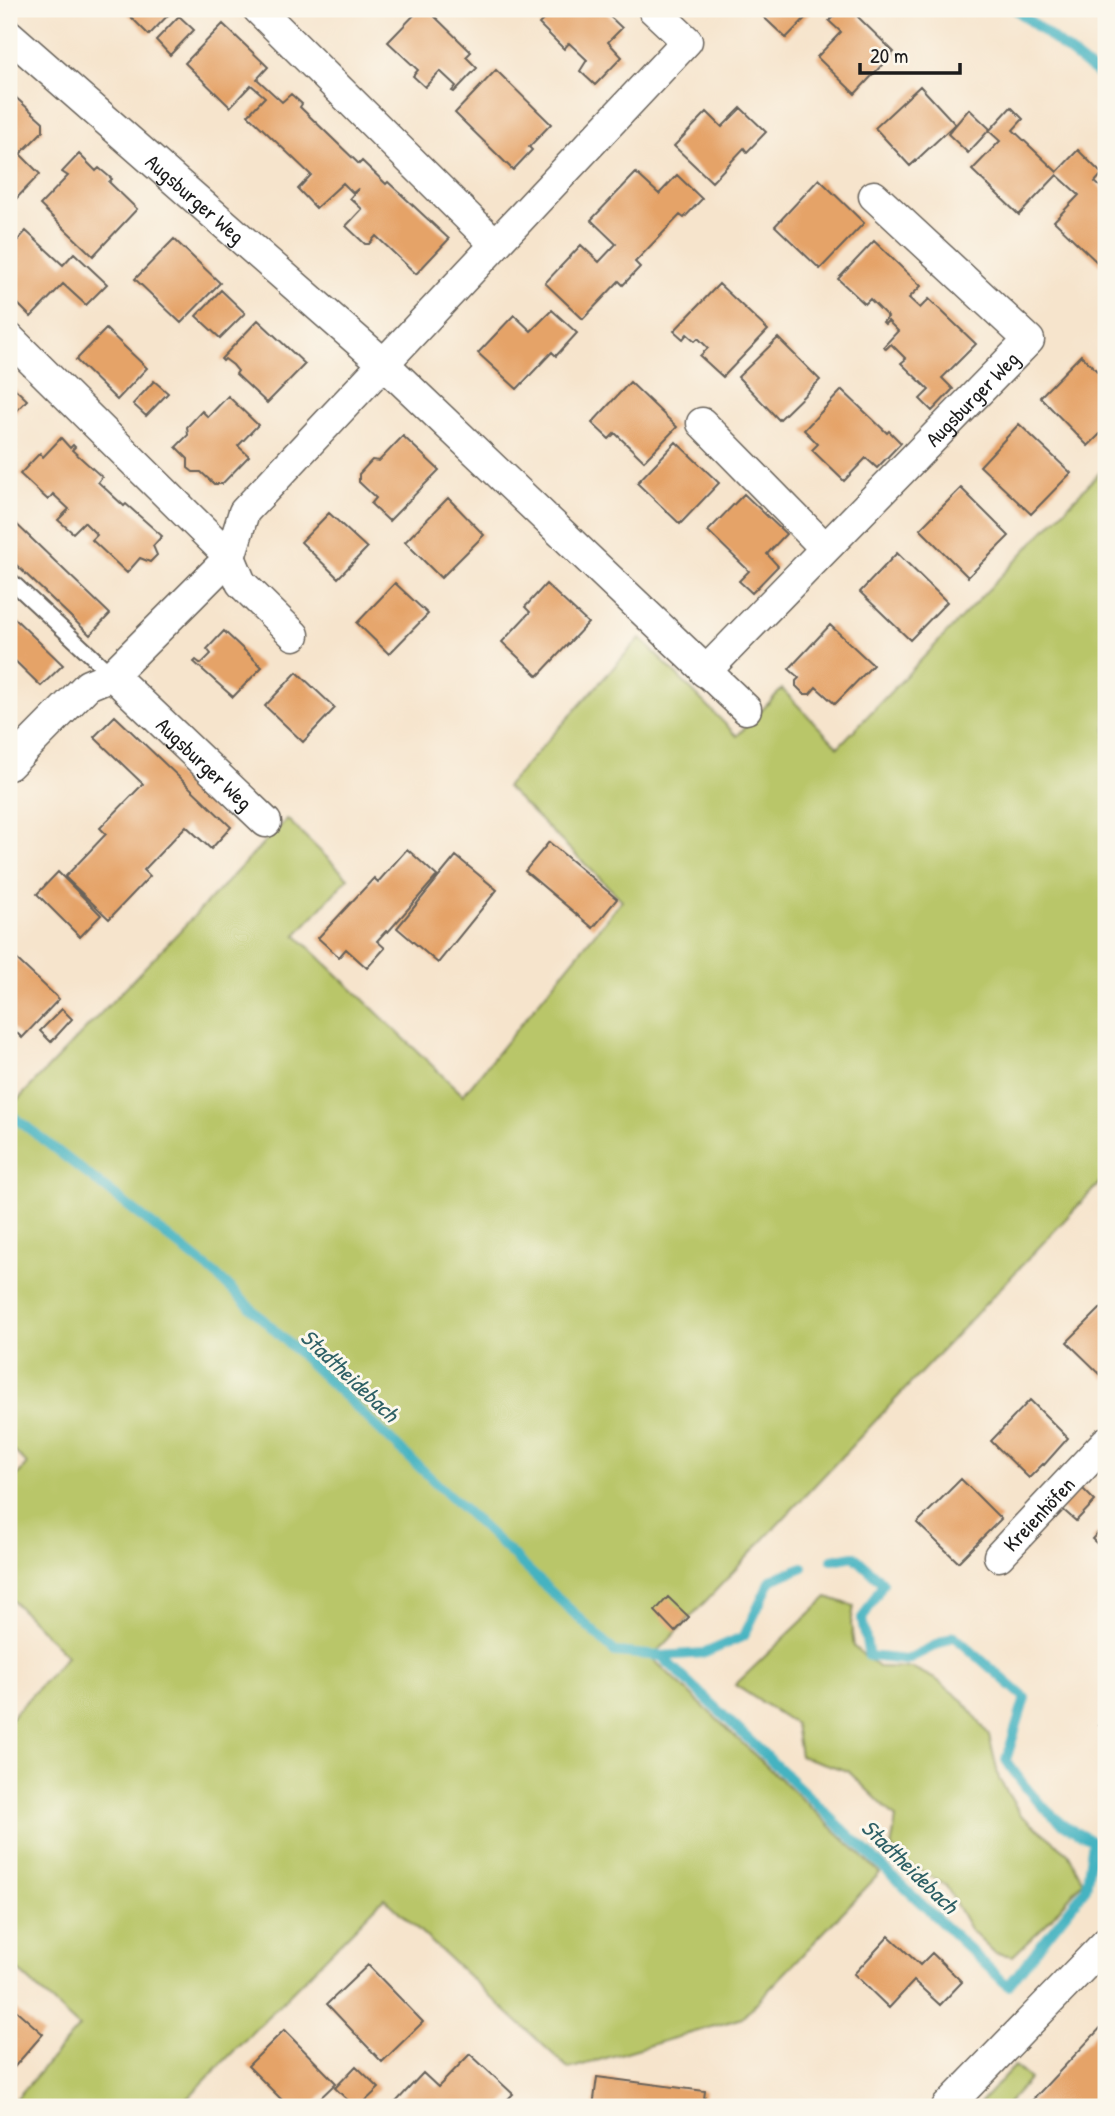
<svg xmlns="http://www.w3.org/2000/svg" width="1115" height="2116" font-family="'Patrick Hand',sans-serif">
<rect width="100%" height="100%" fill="#fbf7ec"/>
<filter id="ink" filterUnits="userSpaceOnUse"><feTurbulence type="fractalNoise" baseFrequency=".0143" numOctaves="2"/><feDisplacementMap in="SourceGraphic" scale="14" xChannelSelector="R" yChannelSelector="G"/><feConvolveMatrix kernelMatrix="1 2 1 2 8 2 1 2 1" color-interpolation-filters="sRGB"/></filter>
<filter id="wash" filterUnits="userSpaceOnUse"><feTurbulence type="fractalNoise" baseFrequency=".00686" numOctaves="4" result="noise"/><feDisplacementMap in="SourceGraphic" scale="28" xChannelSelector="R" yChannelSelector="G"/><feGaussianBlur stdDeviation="1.57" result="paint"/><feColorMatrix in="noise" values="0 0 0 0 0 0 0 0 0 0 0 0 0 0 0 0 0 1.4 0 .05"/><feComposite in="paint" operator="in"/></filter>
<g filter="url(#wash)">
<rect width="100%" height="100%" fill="#f6e4cc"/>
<path fill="#b9c669" stroke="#6a7142" stroke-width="2" d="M1106,466v710l-454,482 228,215 -138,145 -173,51 -185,-171 -205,209h-170l70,-80 -70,-65v-242l58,-64 -58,-59v-112l18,-21 -18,-18v-337l278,-290 61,59 -52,57 167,160 159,-195 -116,-113 134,-149 97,98 45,-47 56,58z
M827,1597l27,9 -3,18 3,23 24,20 35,1 24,12 26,21 26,34 10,44 22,36 47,38 15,28 -36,42 -34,33 -18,-3 -25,-24 -25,-45 -35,-18 -19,-18 5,-30 -48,-47 -48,-15 -5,-32 -60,-39z
M1015,2066l15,13 -26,28h-28z"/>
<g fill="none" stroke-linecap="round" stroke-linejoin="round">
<path stroke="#45b3c1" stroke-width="10" d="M1015,9l91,72
M9,1113l205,160 401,379 46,4 347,330 78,-98 7,-47
M832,1560l22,-4 29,27 -21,36 7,37 37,4 48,-24 71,62 -19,62c25,38 55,72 100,85
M661,1656l44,-3 39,-17 27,-56 32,-13"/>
</g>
<g id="blocks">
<path fill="#e5a368" d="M123,9h51l-25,26z
M420,9h7l44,43 -5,5 11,11 -23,24 -2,-1 4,-5 -16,-15 -15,16 -12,-11 5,-6 -30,-28z
M554,9h48l20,19 -14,14 14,15 -27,28 -15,-14 7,-11 -18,-17 -5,6 -25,-25z
M755,9h59l-28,29z
M841,9h25l-8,8 36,35 -39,42 -38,-37 24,-25 -12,-11z
M179,16l15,14 -24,25 -14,-15z
M223,24l45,43 -11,12 25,23 9,-8 11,10 -2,3 59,57 3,-3 24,23 2,-2 61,57 -33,35 -40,-38 -7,8h-4l-19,-18 16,-17 -12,-11 9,-10 -6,5 -10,-10 -27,25 -18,-19 13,-14 -63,-60 17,-18 -14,-12 -21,22 -45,-44z
M496,70l55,54 -22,23 3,3 -19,20 -58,-57z
M920,86l35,38 -45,42 -35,-38z
M9,95h4l30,27v9l-23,23 20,20 -31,32z
M1011,107l12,12 -10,11 44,42 21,-22 24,24 -7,8 11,10v68l-5,6 -47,-45 25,-26 -22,-20 -38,40 -47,-45 28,-29 -11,-10z
M741,108l25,24 -19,20 -3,-4 -32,34 -38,-36 33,-34 15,15z
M969,109l21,20 -22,24 -20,-19z
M79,154l17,17 3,-3 13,11 -3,3 28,27 -44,47 -53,-51 28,-29 -6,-4z
M636,173l23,21 18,-19 25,24 -18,19 -4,-3 -45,47 5,5 -17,18 -4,-4 -36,38 -38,-36 36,-38 18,17 17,-18 -25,-24z
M819,179l45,44 -44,46 -45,-43z
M26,231l37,34 11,-12 33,31 -21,21 -23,-21 -32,33 -18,-18 -4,5v-54z
M174,239l46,44 -39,40 -46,-44z
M874,241l47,45 -12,12 11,10 9,-9 47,45 -34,34 11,11 -21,22 -12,-12 9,-9 -28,-27 5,-4 -15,-15 -5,5 -2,-3 14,-15 -10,-10 -3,3 -2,-2 5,-5 -18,-18 -5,5 -27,-25z
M719,284l49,46 -45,47 -23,-21 8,-8 -10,-10 -3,3 -8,-7 -4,5 -9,-8z
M221,290l24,23 -25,25 -24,-22z
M552,310l25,23 -21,23 -4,-4 -35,37 -39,-36 36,-38 17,16z
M258,320l47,44 -38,39 -31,-29 2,-3 -5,-6 -8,-6 -2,2 -2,-2z
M106,329l41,39 -30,32 -41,-40z
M778,338l42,42 -41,40 -41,-43z
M1081,355l25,25v48l-18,18 -48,-49z
M154,381l14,12 -22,23 -13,-12z
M630,382l47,45 -33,34 -29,-28 -6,6 -17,-16z
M9,383l18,17 -18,19z
M842,390l45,43 2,-2 12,12 -24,25 -11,-10 -22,23 -32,-31 6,-6 -14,-14z
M228,396l30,29 -20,21 11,10 -27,28h-8l-13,-12h-8l-5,-4v-9l-12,-12 12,-12 -1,-8 15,-16 6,6z
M1019,424l52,49 -40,41 -51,-48z
M403,436l36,34 -50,51 -18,-17 5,-6 -17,-16v-8l13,-14 7,1z
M61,438l9,10 3,-3 2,2 -3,3 30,27 -4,5 26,24 2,-2 36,32 -9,10 4,9 -7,7 -10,-4 -13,15 -35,-33 5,-5 -13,-13 -11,11 -15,-13 11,-11 -16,-15 -5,6 -28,-26 20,-21 3,4z
M676,442l43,41 -39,41 -43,-41z
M961,488l48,48 -41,41 -48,-48z
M744,494l42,40 -19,20 11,12 -26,27 -13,-12 10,-10 -41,-40z
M448,498l36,37 -43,43 -36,-36z
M329,513l38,35 -29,30 -37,-36z
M9,517l101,97 -20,21 -81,-77z
M897,553l50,49 -37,38 -50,-48z
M395,583l33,31 -39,40 -32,-31z
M546,584l42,39 -50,53 -36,-34 28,-30 -5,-5z
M9,613l54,52 -22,21 -32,-31z
M830,625l43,40 -38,39 -19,-17 -6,7h-6l-8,-8v-5l3,-3 -10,-9z
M224,631l38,36 -29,30 -39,-35 2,-2 5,4 10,-10 -4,-5z
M297,672l38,36 -32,34 -38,-36z
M115,716l116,111 -20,22 -25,-23 -42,44 6,6 -41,43 -44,-42 41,-43 -6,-6 43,-44 -49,-47z
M549,842l68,57 -24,29 -68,-57z
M407,849l30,27 -49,56 -2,-1 -9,10 8,7 -18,20 -21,-19 -7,8 -21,-19 56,-60 4,4z
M456,856l41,34 -59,73 -41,-35z
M58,872l43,43 -21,22 -43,-43z
M9,952l50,47 -37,39 -13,-13z
M62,1009l10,10 -21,23 -11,-11z
M1106,1303v77l-39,-38z
M1030,1400l38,38 -24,27 -1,-1 -14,14 -38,-37z
M961,1479l40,40 -43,43 -41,-39z
M1081,1487l14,14 -19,20 -15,-13z
M1106,1524v28l-14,-13z
M668,1597l21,20 -14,15 -20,-21z
M1106,1717v15l-7,-7z
M889,1936l31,29 12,-12 30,29 -22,23 -26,-24 -25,27 -35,-34z
M368,1965l55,57 -41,40 -55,-58z
M9,2004l34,30 -34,39z
M1106,2022v85h-80z
M284,2030l52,53 -25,24h-22l-41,-41z
M470,2054l43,40 -13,13h-99l-5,-5 27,-29 15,14z
M356,2066l23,22 -20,19h-4l-20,-19z
M597,2077l108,14 -2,16h-110z"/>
</g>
</g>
<g filter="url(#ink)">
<use href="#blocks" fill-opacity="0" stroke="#68625a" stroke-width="2"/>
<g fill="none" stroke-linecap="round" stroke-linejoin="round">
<defs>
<path id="service" d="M9,579l103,96"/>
<g id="minor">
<path d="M258,9l237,235"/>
<path id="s1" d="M9,35l374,328 363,346"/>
<path d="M9,338l221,219 14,-45 443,-471 -34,-32"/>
<path d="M702,423l123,125"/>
<path id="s2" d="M705,672l324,-332 -155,-144"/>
<path id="s3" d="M112,675l154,147"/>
<path d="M9,765l79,-80 24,-10 118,-118 11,26 53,52"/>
<path id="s4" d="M999,1556l107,-114"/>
<path d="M947,2107l159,-164"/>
</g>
</defs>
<use href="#service" stroke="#68625a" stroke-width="18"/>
<use href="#minor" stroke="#68625a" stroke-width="33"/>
<use href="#service" stroke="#fff" stroke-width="14"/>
<use href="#minor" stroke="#fff" stroke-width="30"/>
</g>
</g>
<g text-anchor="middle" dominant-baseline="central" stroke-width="6" stroke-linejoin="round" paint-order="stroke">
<g font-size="21" fill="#1c1c1c" stroke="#fbf7ec">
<text stroke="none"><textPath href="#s1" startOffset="248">Augsburger Weg</textPath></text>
<text stroke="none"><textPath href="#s2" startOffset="382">Augsburger Weg</textPath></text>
<text stroke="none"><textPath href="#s3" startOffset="128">Augsburger Weg</textPath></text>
<text stroke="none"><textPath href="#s4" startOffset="58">Kreienhöfen</textPath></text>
</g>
<g font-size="23" font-style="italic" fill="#2e6066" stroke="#fbf7ec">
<text transform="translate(350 1375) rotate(43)">Stadtheidebach</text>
<text transform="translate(910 1866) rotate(44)">Stadtheidebach</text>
</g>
</g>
<rect width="1115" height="2116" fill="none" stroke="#fbf7ec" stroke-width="35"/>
<path d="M860 63v10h100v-10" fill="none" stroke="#1c1c1c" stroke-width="3.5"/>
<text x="870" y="63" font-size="21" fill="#1c1c1c" stroke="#fbf7ec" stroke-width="5" paint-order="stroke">20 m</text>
</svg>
